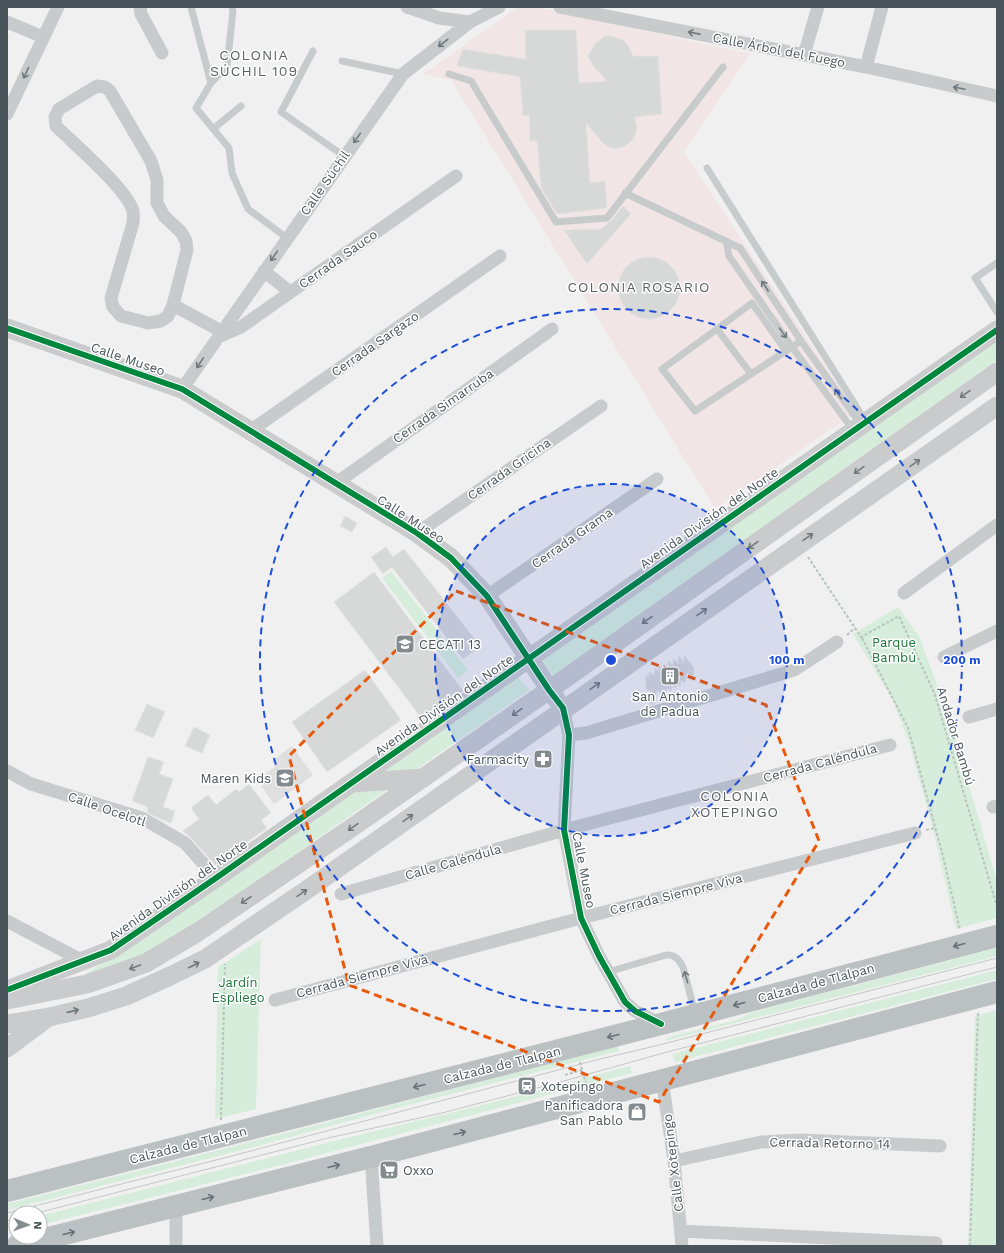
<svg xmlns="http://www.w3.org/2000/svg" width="1004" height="1253" font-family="'Work Sans',sans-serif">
<rect width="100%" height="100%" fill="#f1f0f0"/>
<path fill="#dfdfe0" d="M292,746l21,29 -39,29 -17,-24 18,-13 -3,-6z"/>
<path fill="#f2e5e6" d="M518,7h19l213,47 -66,98 172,260 -141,97 -264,-429 -28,-6z"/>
<path fill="#d7eddc" d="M997,338v22l-444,316 -15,-18z
M391,571l77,99 -10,8 -76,-100z
M898,607l22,31 30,83 47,160v37l-41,11 -23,-99 -23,-85 -18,-46 -39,-65z
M517,676l13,14 -302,211 -83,54 -64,22 61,-39z
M261,939l-5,170 -41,10 3,-152z
M997,948v8l-332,85 3,-4 68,-17 20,-9z
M997,970v9l-322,83 -3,-8z
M997,1010v236h-29l7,-230z
M618,1045l1,6 -230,59 -135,37 -247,63v-6l325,-83z
M630,1066l2,7 -339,89 -253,63v-9l294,-75 145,-35z"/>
<path fill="#d7d8d8" stroke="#e2e2e3" d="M525,30h51l3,53 28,-2 -13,-14 -6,-11 7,-12 10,-8h6l12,4 4,4 6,12h25l4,58 -27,3 2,12 -2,6 -3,6 -7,5 -9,3 -5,-1 -8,-5 -17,-20 4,60 15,-2 2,27 -50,6 -16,-26 -4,-47h-7l-1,-26 -6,1 -3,-39 -63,-11 6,-17 63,10z
M623,206l8,8 -44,50 -23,-34 37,-1 10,-8z
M618 288a31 31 0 1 1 62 0a31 31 0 1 1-62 0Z
M345,516l12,7 -5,9 -12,-6z
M386,547l7,10 11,-8 76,97 -17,13 -71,-92 -9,7 -12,-17z
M374,572l89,119 -40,29 -89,-118z
M684,655l10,13 -1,8 -6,-3 -2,10 -4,-3 -1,6 -4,-3v6l-4,-4 -1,6 -4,-3 -1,5 -4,-4 -1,5 -4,-4 -3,14h-4v-13l-4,-2v-14l3,2v-5l5,3 1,-7 4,4v-7l4,4 1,-5 4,3v-6l5,4 1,-6 4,5 1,-8 5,7z
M365,670l36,50 -74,52 -35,-50z
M147,704l18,8 -12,26 -18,-8z
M194,727l16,8 -8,18 -17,-7z
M148,757l16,5 -5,12 14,5 -10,28 12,4 -4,12 -13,-5 -11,-6 1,-5 -16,-6z
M249,784l22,29 -10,7 6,8 -52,37 -24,-27 -8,-7 16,-12 -8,-11 17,-13 8,10 20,-16 3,3z"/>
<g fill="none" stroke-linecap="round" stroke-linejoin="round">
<path stroke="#b8c3be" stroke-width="2" stroke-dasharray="3 2" stroke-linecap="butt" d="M808,557l53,80 38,-21 36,79 62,212
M847,635l8,-7
M862,638l46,90 35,128 17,74
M926,830l9,-2
M580,1062l6,22
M565,1075l17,-5
M221,1120l4,-156
M970,1246l8,-233"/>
<path stroke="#c8cbcc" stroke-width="7" d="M191,7l20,76
M232,7l1,4 -6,55 -16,17 -15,25 33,40 3,25 16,36 39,29
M313,51l-32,61 63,44
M342,61l61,13
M449,74l22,7 85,141 51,-4 116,-151
M213,129l28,-23
M707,168l159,254
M625,193l115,55 61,93 60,84
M726,241l3,15 63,91 61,83
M997,263l-22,15 22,34
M717,329l-55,40 33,42 106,-70
M751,374l-34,-45 35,-26 34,48
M608,972l58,-17c9,-1 13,5 17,12l12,46"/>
<path stroke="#c8cbcc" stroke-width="13" d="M140,7l1,7 21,39
M407,7l32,11 31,4
M560,7l306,60 131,29
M7,22l36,15
M804,55l14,-48
M866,67l16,-60
M97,86l8,1 5,4 41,70 6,19v23l7,13 17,16 5,9 1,9 -14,55 -5,11 -7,5 -13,2 -27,-7 -8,-9 -2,-9 22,-75c0,-4 1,-9 0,-12 -6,-22 -59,-67 -77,-85l-1,-9 4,-8z
M7,114l51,-107
M264,271l26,21
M173,305l48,26
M218,337l23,-10 215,-151
M182,389l221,-315 67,-52 29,-15
M250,431l250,-175
M335,484l217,-155
M417,533l184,-127
M904,593l93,-68
M487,596l170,-117
M944,657l53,-26
M563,708l6,27 -5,95 17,88 18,38 26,46 10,9 26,13
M969,717l28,-8
M569,735l17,-2 208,-63 43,-28
M7,771l24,13 111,34 43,25 31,35
M993,807l4,-1
M341,894l223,-64 326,-85
M7,921l76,40
M275,1000l306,-82 334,-85
M662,1079l12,82 8,85
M371,1157l6,89
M674,1161l87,-19 40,-2 139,6
M681,1231l255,12
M176,1246v-40"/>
<path stroke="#c9cbcd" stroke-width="19" d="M7,328l175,61 235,144 34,25 36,38 69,103
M352,783l71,-5
M7,990l104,-40 105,-72 781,-548
M7,1000l80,-16 59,-21 52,-31 149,-101 202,-141 448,-318
M7,1024l42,-7 39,-9 38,-12 44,-20 35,-17 103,-70 689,-483
M7,1048l39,-29"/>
<path stroke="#bbc0c3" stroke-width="22" d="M7,1191l654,-167 336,-88
M17,1246l354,-89 626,-165"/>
<path stroke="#c4c6c7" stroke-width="1" d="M7,1213l217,-55 372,-98 63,-15 338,-87
M37,1213l291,-75 114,-25 122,-32 103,-29 330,-85
M7,1221l9,-3"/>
<defs>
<path id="cycleway" d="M7,328l175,61 235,144 34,25 36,38 62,94 14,18 6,27 -5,95 17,88 18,38 26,46 10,9 26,13
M7,990l104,-40 105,-72 781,-548"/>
</defs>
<use href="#cycleway" stroke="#fff" stroke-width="8"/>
<use href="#cycleway" stroke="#00873e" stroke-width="6"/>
</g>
<defs><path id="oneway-shaft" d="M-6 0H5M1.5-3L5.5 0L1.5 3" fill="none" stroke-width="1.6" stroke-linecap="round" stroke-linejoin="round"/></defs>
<g stroke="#6f787d">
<use href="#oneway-shaft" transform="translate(694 33) rotate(-169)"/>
<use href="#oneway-shaft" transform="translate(443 43) rotate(142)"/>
<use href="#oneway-shaft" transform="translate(26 73) rotate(115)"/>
<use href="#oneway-shaft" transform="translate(959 88) rotate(-168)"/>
<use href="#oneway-shaft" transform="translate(357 138) rotate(125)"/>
<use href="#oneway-shaft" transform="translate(274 256) rotate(125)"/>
<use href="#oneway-shaft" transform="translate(765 286) rotate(-123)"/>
<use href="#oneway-shaft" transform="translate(783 333) rotate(55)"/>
<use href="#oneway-shaft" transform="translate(200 363) rotate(124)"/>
<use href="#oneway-shaft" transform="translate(838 394) rotate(-125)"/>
<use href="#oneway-shaft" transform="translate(965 394) rotate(145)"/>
<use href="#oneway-shaft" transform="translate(915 463) rotate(-35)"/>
<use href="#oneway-shaft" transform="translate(859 470) rotate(145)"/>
<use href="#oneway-shaft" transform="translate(808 537) rotate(-35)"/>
<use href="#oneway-shaft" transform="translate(753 545) rotate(145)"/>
<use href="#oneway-shaft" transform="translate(702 612) rotate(-35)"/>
<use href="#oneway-shaft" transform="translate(647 620) rotate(145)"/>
<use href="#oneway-shaft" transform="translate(595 686) rotate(-35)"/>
<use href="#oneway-shaft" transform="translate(517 712) rotate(145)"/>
<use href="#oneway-shaft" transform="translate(408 818) rotate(-35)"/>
<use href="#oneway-shaft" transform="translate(353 827) rotate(145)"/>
<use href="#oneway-shaft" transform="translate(302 893) rotate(-35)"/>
<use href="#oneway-shaft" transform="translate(246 900) rotate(146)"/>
<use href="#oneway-shaft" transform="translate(194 965) rotate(-27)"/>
<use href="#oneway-shaft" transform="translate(135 967) rotate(160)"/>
<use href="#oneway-shaft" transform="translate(686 977) rotate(-106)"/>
<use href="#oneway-shaft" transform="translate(73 1011) rotate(-13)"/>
</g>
<g stroke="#667075">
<use href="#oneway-shaft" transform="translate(959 945) rotate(165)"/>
<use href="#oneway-shaft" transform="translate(739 1004) rotate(165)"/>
<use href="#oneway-shaft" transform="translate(613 1036) rotate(166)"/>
<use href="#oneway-shaft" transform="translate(419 1086) rotate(166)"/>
<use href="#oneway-shaft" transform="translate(460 1133) rotate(-15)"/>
<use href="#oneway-shaft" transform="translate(334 1166) rotate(-14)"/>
<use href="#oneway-shaft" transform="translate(208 1198) rotate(-14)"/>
<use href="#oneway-shaft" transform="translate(69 1233) rotate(-14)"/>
</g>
<path fill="none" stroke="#e8590c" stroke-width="3" stroke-dasharray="8 5" stroke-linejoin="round" d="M456,591l310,114 53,136 -160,261 -310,-117 -60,-229z"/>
<circle cx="611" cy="660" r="176" fill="#1d4ed8" fill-opacity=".12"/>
<g fill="none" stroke="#1d4ed8" stroke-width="2" stroke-dasharray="7 5">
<circle cx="611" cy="660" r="176"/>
<circle cx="611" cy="660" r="351"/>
</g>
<defs>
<symbol id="university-square" viewBox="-11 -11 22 22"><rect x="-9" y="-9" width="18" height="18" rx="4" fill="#848b8f" stroke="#fff"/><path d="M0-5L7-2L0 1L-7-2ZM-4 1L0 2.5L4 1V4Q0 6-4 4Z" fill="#fff"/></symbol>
<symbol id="building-square" viewBox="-11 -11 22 22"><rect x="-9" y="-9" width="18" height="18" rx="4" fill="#848b8f" stroke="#fff"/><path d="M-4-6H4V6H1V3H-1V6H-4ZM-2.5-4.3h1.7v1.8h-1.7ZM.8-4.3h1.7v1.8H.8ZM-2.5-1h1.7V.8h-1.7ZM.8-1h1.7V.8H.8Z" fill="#fff"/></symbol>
<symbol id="pharmacy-square" viewBox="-11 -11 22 22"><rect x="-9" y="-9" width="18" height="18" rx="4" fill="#848b8f" stroke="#fff"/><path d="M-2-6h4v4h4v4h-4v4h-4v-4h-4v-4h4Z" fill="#fff"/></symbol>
<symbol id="school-square" viewBox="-11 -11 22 22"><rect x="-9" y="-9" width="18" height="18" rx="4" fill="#848b8f" stroke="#fff"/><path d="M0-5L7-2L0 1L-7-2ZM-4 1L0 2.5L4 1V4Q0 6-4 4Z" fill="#fff"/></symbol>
<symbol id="station-square" viewBox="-11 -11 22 22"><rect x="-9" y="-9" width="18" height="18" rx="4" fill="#848b8f" stroke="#fff"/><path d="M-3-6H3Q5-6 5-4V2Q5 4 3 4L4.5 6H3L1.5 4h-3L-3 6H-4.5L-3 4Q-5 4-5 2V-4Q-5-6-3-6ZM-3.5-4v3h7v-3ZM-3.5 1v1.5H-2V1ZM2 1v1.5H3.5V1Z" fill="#fff"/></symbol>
<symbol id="shop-square" viewBox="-11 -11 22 22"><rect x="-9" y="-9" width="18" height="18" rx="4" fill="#848b8f" stroke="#fff"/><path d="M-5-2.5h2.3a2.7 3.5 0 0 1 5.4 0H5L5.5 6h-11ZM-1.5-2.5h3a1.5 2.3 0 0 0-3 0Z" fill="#fff"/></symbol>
<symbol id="supermarket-square" viewBox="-11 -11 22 22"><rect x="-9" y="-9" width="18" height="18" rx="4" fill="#848b8f" stroke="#fff"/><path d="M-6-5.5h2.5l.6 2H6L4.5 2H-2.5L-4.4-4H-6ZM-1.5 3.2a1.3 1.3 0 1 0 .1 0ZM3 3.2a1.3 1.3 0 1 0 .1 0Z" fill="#fff"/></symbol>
</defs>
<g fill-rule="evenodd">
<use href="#university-square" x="394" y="633" width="22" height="22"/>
<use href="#building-square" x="659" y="665" width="22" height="22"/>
<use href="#pharmacy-square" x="532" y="748" width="22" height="22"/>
<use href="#school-square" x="274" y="767" width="22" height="22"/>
<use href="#station-square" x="516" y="1075" width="22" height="22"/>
<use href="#shop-square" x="626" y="1101" width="22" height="22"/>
<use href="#supermarket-square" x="378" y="1159" width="22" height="22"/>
</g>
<g text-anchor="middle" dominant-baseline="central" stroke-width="3" stroke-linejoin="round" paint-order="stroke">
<g font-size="13" fill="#49555b" stroke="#fff">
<text transform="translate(779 50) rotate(11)">Calle Árbol del Fuego</text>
<text transform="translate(325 183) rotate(-55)">Calle Súchil</text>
<text transform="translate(338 259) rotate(-35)">Cerrada Sauco</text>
<text transform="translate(375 344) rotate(-35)">Cerrada Sargazo</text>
<text transform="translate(128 359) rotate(19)">Calle Museo</text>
<text transform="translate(443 406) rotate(-35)">Cerrada Simarruba</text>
<text transform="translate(509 469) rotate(-35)">Cerrada Gricina</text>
<text transform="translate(709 518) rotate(-35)">Avenida División del Norte</text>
<text transform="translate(411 519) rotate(33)">Calle Museo</text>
<text transform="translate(572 538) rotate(-35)">Cerrada Grama</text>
<text transform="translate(444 705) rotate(-35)">Avenida División del Norte</text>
<text transform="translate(956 736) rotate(73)">Andador Bambú</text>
<text transform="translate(820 763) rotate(-15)">Cerrada Caléndula</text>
<text transform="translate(107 809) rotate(19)">Calle Ocelotl</text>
<text transform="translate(453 862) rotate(-16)">Calle Caléndula</text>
<text transform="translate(584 870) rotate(79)">Calle Museo</text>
<text transform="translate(178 890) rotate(-35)">Avenida División del Norte</text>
<text transform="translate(676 894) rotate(-14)">Cerrada Siempre Viva</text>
<text transform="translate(362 976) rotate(-15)">Cerrada Siempre Viva</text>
<text transform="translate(816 983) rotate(-15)">Calzada de Tlalpan</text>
<text transform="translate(502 1065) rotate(-14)">Calzada de Tlalpan</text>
<text transform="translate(830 1143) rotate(1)">Cerrada Retorno 14</text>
<text transform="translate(188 1145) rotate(-14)">Calzada de Tlalpan</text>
<text transform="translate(673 1163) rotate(-97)">Calle Xotepingo</text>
</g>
<g font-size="13" fill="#20763d" stroke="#fff">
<text x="894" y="642">Parque<tspan x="894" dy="15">Bambú</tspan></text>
<text x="238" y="982">Jardín<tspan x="238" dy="15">Espliego</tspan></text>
</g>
<g font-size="13" fill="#49555b" stroke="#fff" text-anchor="start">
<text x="419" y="644">CECATI 13</text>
<text x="670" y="696" text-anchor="middle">San Antonio<tspan x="670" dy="15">de Padua</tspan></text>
<text x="529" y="759" text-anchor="end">Farmacity</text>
<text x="271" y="778" text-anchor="end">Maren Kids</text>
<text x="541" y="1086">Xotepingo</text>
<text x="623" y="1105" text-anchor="end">Panificadora<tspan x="623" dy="15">San Pablo</tspan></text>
<text x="403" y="1170">Oxxo</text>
</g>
<g font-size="14" letter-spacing="1" fill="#5d6164" stroke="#fff">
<text x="254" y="55">COLONIA<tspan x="254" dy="16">SÚCHIL 109</tspan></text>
<text x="639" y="287">COLONIA ROSARIO</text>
<text x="735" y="796">COLONIA<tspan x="735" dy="16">XOTEPINGO</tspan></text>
</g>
</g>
<circle cx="611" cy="660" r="6" fill="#1d4ed8" stroke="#fff" stroke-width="2"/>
<g font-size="12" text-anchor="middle" font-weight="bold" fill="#1d4ed8" stroke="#fff" stroke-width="3" stroke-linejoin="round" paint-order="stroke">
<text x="787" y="664">100 m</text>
<text x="962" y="664">200 m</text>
</g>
<rect width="1004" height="1253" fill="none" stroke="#49555b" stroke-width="16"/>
<g transform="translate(28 1225) rotate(92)"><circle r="19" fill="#ffffff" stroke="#b6bbbd"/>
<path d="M0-3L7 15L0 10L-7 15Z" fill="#848b8f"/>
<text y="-6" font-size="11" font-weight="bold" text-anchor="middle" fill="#49555b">N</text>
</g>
</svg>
